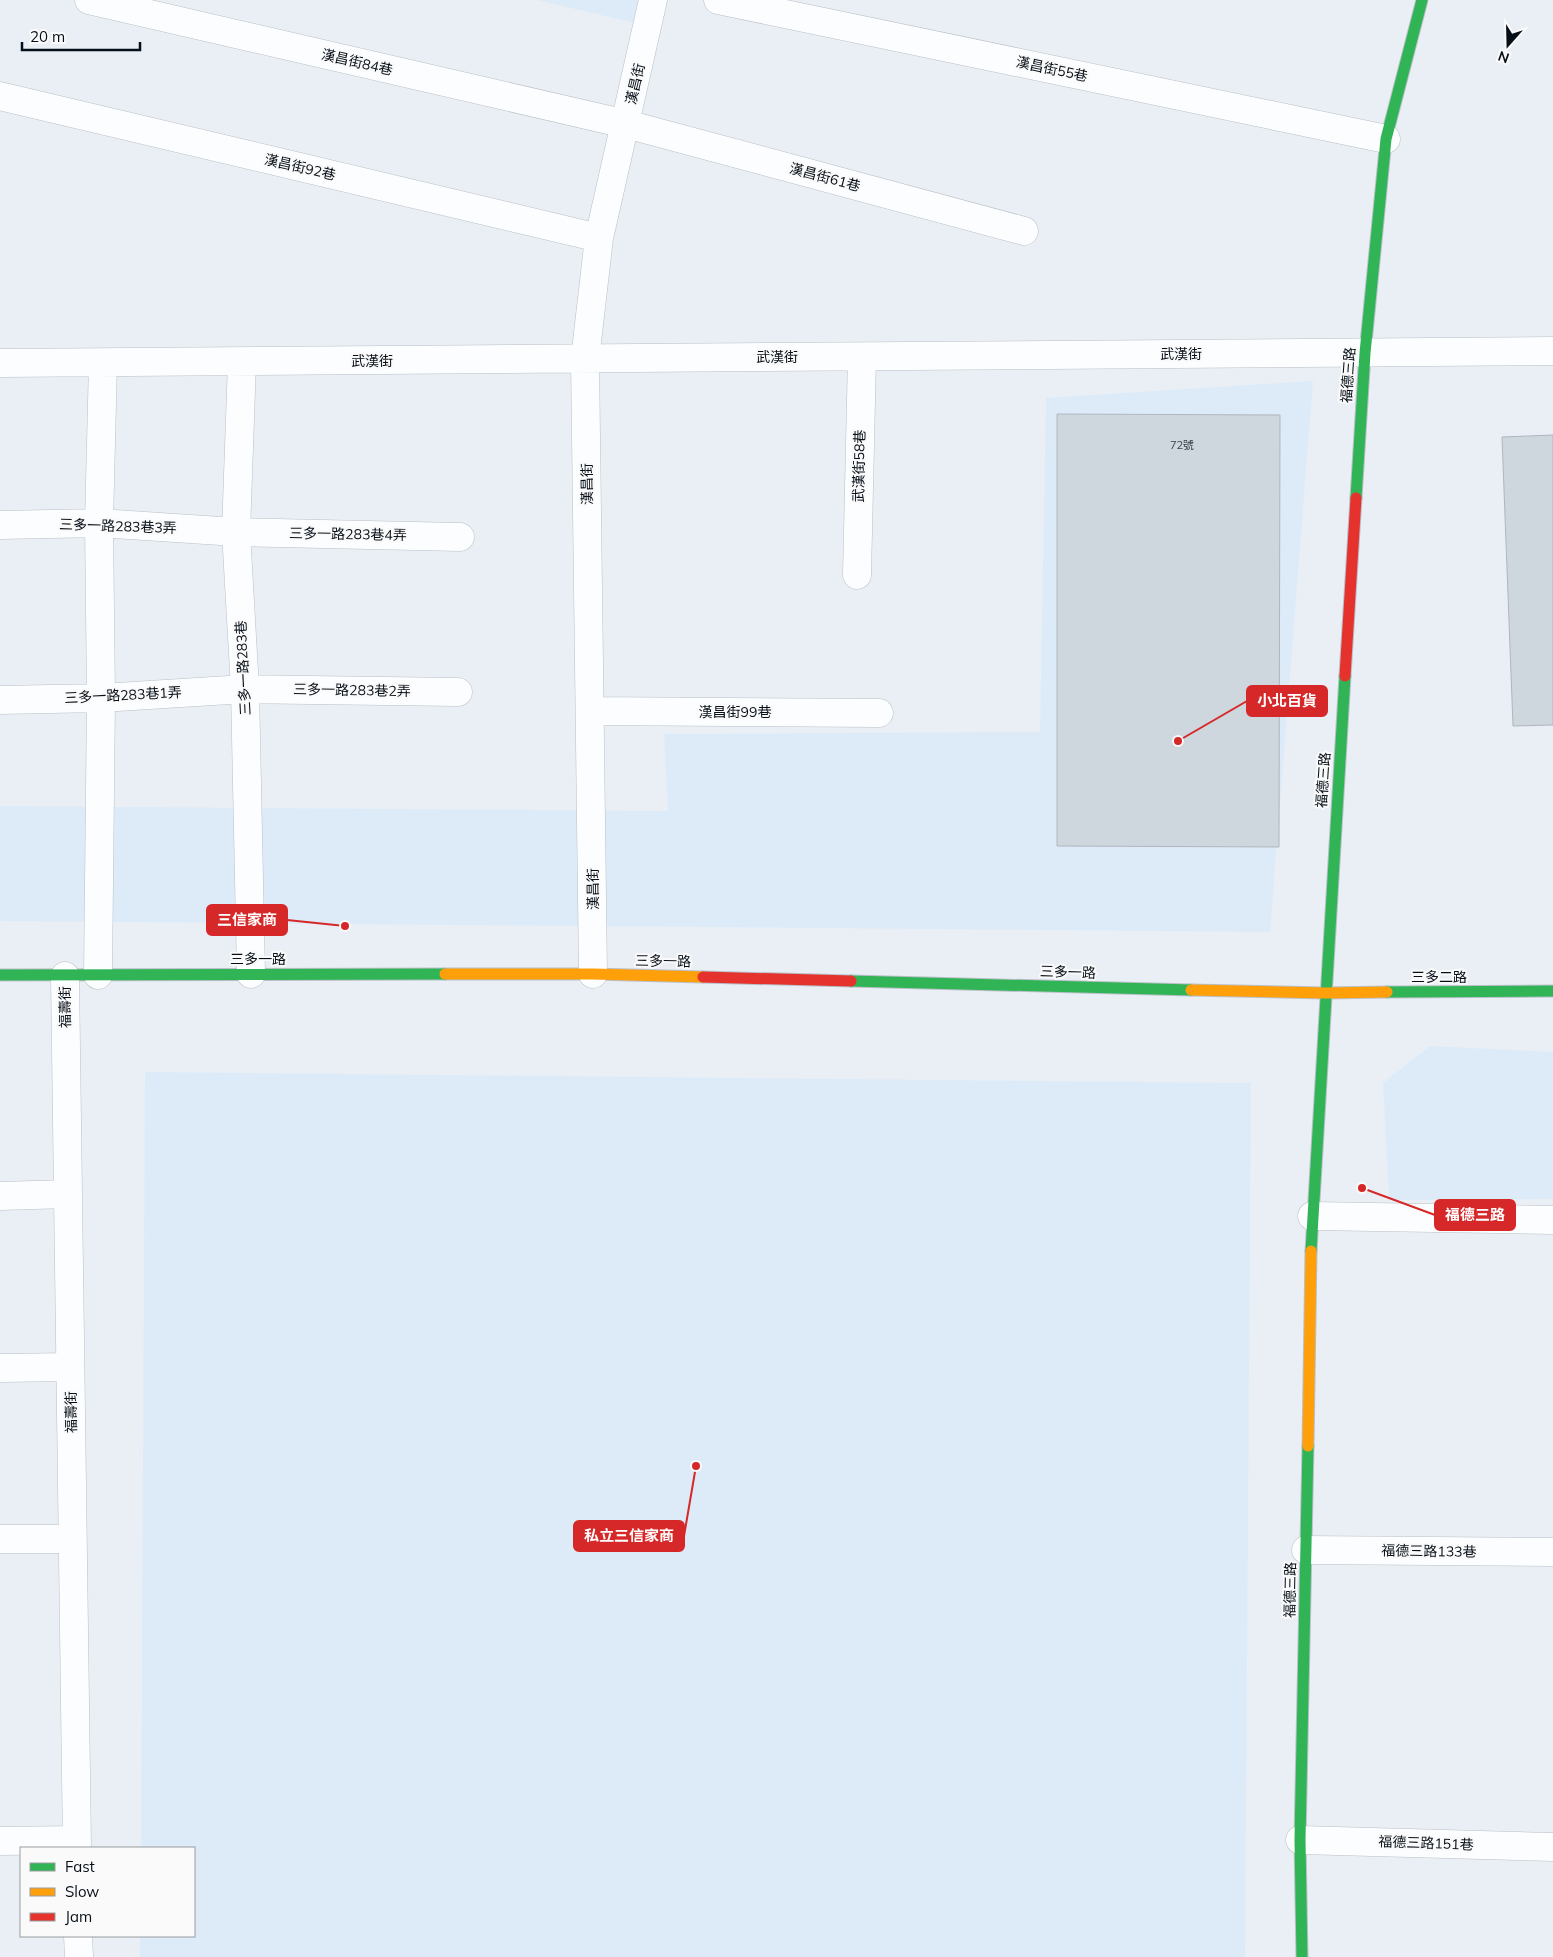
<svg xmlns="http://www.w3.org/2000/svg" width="1553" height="1957" font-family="Mulish,'Noto Sans TC',sans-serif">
<rect width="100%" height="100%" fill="#e9eff5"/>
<path fill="#ddebf9" d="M536,0h124l-7,27z
M1313,381l-43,551 -1270,-11v-115l668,5 -4,-77 376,-2 6,-334z
M1430,1046l123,6v147l-164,1 -6,-117z
M145,1072l1106,11 -6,874h-1105v-21h54v-88h-53z"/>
<path fill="#ced6de" stroke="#afb6bd" d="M1057,414l223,1 -1,432 -222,-1z
M1553,435v290l-40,1 -11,-289z"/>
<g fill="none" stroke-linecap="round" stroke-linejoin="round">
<defs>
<path id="street" d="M89,0l537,124 398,107
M718,0l668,139
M0,96l599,142
M242,362l-6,170 9,157 6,285
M0,363l1553,-12
M0,525l99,-2 137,9 224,5
M857,575l5,-218
M0,700l101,-2 144,-9 213,3
M590,711l289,2
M593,974l-8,-615 14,-121 54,-238
M98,975l3,-277 -2,-175 4,-160
M65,976l12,872
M0,1196l68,-2
M1312,1216l241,4
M0,1368l70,-1
M0,1539h72
M1306,1550l247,2
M1300,1840l253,7
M0,1841l77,-1
M78,1936l1,21"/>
<path id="fast" d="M1356,498l9,-145 21,-214 36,-139
M0,975l445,-1
M851,981l340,9
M1387,992l166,-1
M1311,1251l34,-575
M1302,1957l-2,-117 8,-394"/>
<path id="slow" d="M445,974h148l110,3
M1191,990l134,3 62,-1
M1308,1446l3,-195"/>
<path id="jam" d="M1345,676l11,-178
M703,977l148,4"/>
</defs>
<use href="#street" stroke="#b9c0c8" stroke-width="29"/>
<use href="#fast" stroke="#b9c0c8" stroke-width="13"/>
<use href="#slow" stroke="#b9c0c8" stroke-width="13"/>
<use href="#jam" stroke="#b9c0c8" stroke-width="13"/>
<use href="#street" stroke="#fcfdfe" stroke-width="28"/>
<use href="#fast" stroke="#30b455" stroke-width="11"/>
<use href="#slow" stroke="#ff9f0a" stroke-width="11"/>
<use href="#jam" stroke="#e5322d" stroke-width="11"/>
</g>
<g text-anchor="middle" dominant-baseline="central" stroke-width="4" stroke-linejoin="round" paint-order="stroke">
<g font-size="11" fill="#3a434c">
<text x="1182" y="445">72號</text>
</g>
<g font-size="14" fill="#060f18" stroke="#fafafa">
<text transform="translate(357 62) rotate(13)">漢昌街84巷</text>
<text transform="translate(1052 69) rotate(12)">漢昌街55巷</text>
<text transform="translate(635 84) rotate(-77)">漢昌街</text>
<text transform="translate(300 167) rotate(13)">漢昌街92巷</text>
<text transform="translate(825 177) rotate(15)">漢昌街61巷</text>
<text x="1181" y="354">武漢街</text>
<text x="777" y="357">武漢街</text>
<text x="372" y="361">武漢街</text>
<text transform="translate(1348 375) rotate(-86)">福德三路</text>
<text transform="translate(859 466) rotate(-89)">武漢街58巷</text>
<text transform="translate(587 484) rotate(-91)">漢昌街</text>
<text transform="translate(118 526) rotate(2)">三多一路283巷3弄</text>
<text transform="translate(348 534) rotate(1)">三多一路283巷4弄</text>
<text transform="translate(243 668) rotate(-93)">三多一路283巷</text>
<text transform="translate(352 690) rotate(1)">三多一路283巷2弄</text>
<text transform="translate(123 695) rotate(-3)">三多一路283巷1弄</text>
<text x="735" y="712">漢昌街99巷</text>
<text transform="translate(1323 780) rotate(-86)">福德三路</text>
<text transform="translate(593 889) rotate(-91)">漢昌街</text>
<text x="258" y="959">三多一路</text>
<text transform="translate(663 961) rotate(1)">三多一路</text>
<text transform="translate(1068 972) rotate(2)">三多一路</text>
<text x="1439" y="977">三多二路</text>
<text transform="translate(65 1007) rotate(-91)">福壽街</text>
<text transform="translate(71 1412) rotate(-91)">福壽街</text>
<text transform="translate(1429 1551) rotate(1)">福德三路133巷</text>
<text transform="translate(1290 1590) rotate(-89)">福德三路</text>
<text transform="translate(1426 1843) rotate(2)">福德三路151巷</text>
</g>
</g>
<path fill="none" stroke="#d62828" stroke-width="2" d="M1178 741L1247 701M345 926L287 920M1362 1188L1435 1215M696 1466L684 1536"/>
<g fill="#d62828" stroke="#fafafa" stroke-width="2">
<circle cx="1178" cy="741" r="5"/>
<circle cx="345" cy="926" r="5"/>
<circle cx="1362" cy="1188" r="5"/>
<circle cx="696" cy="1466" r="5"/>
</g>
<g fill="#d62828" stroke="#d62828" stroke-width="2">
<rect x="1247" y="686" width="80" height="30" rx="5"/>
<rect x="207" y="905" width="80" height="30" rx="5"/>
<rect x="1435" y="1200" width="80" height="30" rx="5"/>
<rect x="574" y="1521" width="110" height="30" rx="5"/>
</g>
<g font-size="15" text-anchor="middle" font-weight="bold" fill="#fff">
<text x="1287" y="706">小北百貨</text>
<text x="247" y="925">三信家商</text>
<text x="1475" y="1220">福德三路</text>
<text x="629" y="1541">私立三信家商</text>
</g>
<rect x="20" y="1847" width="175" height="90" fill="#fafafa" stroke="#989ca0"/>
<rect x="30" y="1863" width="25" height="8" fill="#30b455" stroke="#989ca0"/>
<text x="65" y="1872" font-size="15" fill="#060f18">Fast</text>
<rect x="30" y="1888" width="25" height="8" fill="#ff9f0a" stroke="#989ca0"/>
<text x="65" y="1897" font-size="15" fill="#060f18">Slow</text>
<rect x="30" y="1913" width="25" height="8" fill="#e5322d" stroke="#989ca0"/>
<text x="65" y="1922" font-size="15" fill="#060f18">Jam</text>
<g transform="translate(1508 45) rotate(200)" stroke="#fafafa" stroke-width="4" paint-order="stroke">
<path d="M0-4L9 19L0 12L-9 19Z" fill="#060f18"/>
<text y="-8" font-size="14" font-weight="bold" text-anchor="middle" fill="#060f18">N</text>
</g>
<path d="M22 42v8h118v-8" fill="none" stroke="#060f18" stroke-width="2.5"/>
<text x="30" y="42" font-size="15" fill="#060f18" stroke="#fafafa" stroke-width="4" paint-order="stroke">20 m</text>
</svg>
